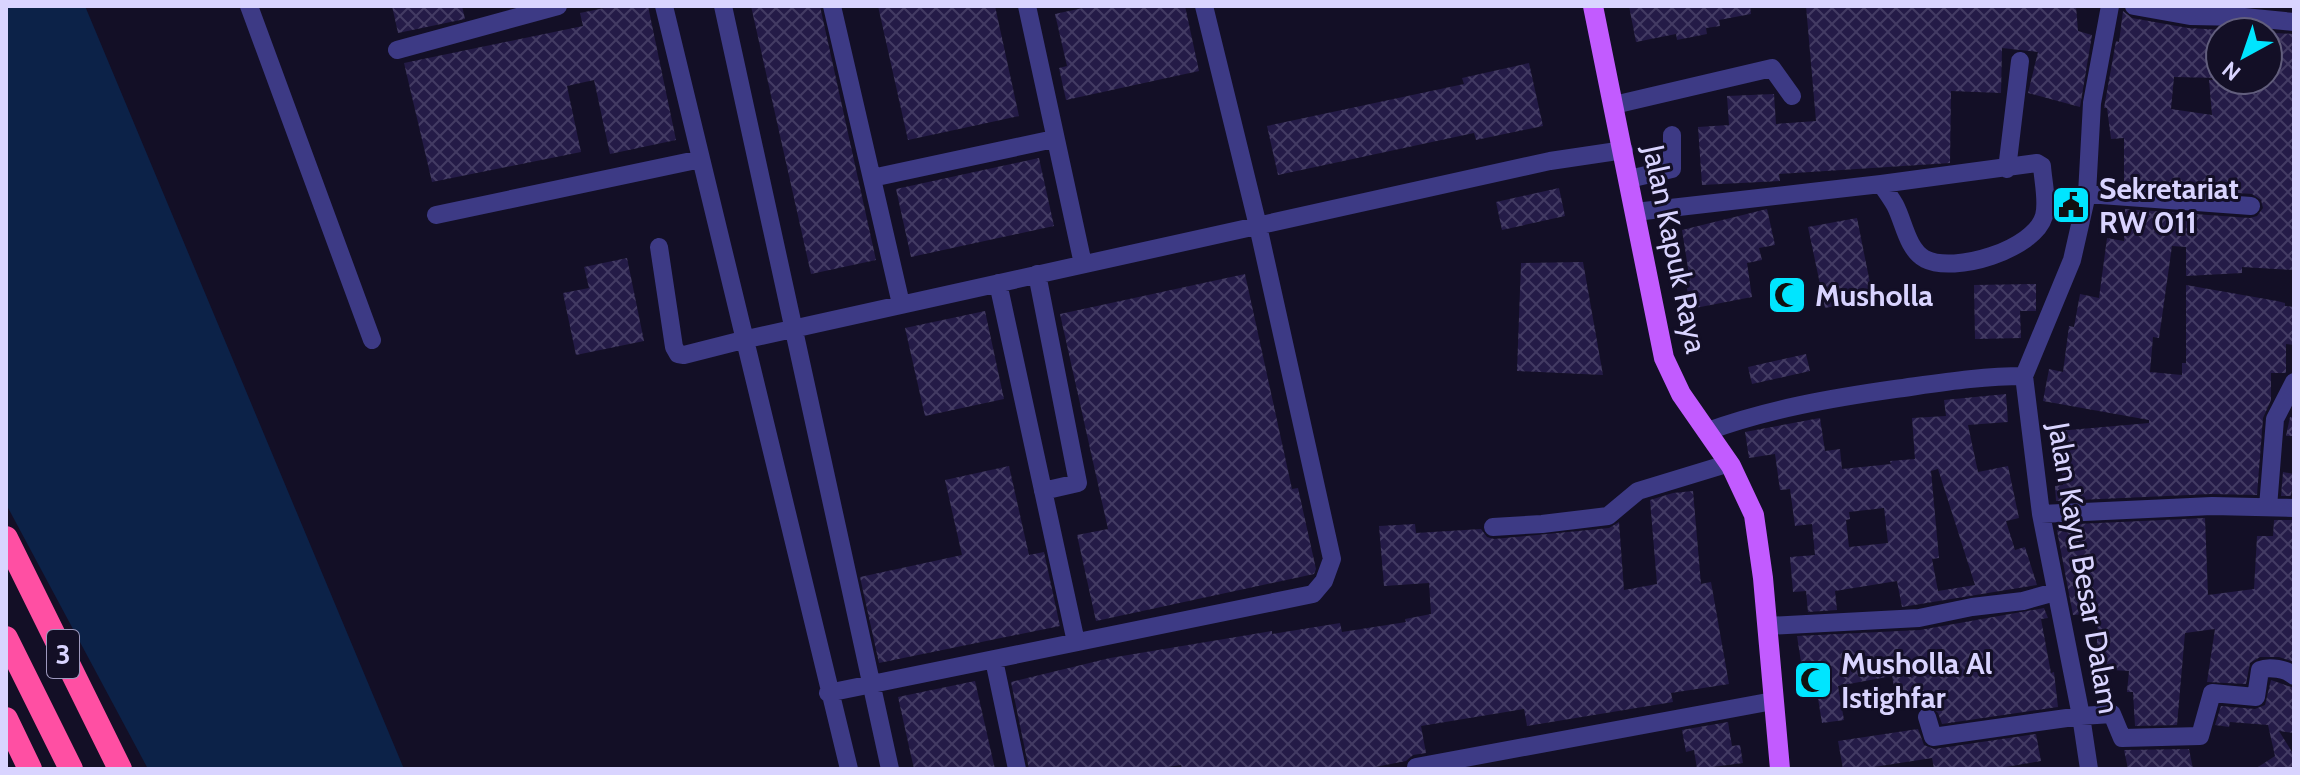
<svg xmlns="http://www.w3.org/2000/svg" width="2300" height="775" font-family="Cabin,sans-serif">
<defs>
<pattern id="building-cross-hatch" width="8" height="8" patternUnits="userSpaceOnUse" patternTransform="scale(2)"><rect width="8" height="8" fill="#241b47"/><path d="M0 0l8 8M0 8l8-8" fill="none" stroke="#433b63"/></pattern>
</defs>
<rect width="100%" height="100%" fill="#130f26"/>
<path fill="#0c2248" d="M6,6h79l319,763h-256l-142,-265z"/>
<path fill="url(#building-cross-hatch)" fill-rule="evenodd" d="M392,6h70l3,13 -67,14z
M614,6h34l28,134 -66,14 -16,-74 -27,6 14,66 -149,30 -28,-119 179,-37 -3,-13z
M751,6h69l56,254 -65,14z
M878,6h117l24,110 -111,24z
M1092,6h93l14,65 -133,29 -7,-32 8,-2 -12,-52z
M1629,6h121l1,8 -32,6 1,6 -14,2 1,6 -30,6 -1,-6 -40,8z
M1806,6h270l2,25 14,4 -12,72 -52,-14 10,-41 -36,-4 -1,45 -50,-2 -1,72 -171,11 1,7 -78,4 -4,-58 31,-2 -2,-29 47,-2 2,30 40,-3z
M2123,11l9,7 56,10 106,6v236l-52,-3v6l-56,3v-29l-14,-1 -13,92 -6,-1 -3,35 32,3v-12h4v-78l91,16 8,2v3l9,1v38l-8,-1v29h-15v27l-8,18 -6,77 -46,-1 -155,7 -1,-15 8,-1 -5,-54 91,-8v-3l-106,-19 6,-32 14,3 6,-46 5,1 6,-33 19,4 8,-60 17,3 1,-32 125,9 7,-2 6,-8 -2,-8 -9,-6 -128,-9v-47l-13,1 -4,-31h-3l12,-67 3,1zM2220,32h48v48h-59l3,35 -41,-6 3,-32 46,1z
M1529,63l14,63 -67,14 -2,-7 -196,42 -11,-49 197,-42 -2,-6z
M1039,158l15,68 -143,31 -15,-68z
M1559,188l6,28 -63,14 -6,-28z
M1767,209l8,36 -16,3 3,12 -15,3 5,34 -62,12 -4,-27 4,-1 -8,-51z
M1857,218l16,80 -48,10 -17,-81z
M627,258l17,83 -68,14 -13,-62 26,-5 -5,-21z
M1583,262l20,113 -86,-4 4,-108z
M1245,274l47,215 6,-1 18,81 -2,5 -218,47 -19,-86 31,-6 -48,-215z
M2036,284v27h-16l1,27 -46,1 -1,-54z
M985,311l19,88 -79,17 -20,-88z
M1806,354l4,17 -58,13 -4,-17z
M2006,394l2,28 -40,3 10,47 30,-6 11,52 -13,3 9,29 10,-3 12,38 -135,22 -5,-26 -62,10 2,19 -29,2 -2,-21 -13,1 -3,-35 25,-2 -3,-31 -17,2 -5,-37 -10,1 -5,-36 -26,4 -4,-26 75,-14 5,33 15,-2 2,20 49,-5 -1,-3 25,-2 -3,-41 34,-2 -2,-16zM1938,469l37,116 -37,6 -6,-32 7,-1 -8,-87zM1884,508l4,35 -39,4 -3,-27 4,-1 -1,-7z
M2290,417h4v19h-8z
M1009,466l20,89 15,-3 16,74 -181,37 -19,-86 102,-22 -17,-75z
M2283,472l11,2 -3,22h-10z
M1693,491l8,93 10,-2 18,102 -58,9 2,9 -146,24 -3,-17 -103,17 5,27 -13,2 -7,6 -41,8h-183l-1,-4 -27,4h-125l-18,-87 99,-24 162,-27v3l68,-11 2,9 64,-10 -1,-3 26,-5 -2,-31 -45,3 -5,-60 36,-2 1,9 65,-4 6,8 7,2 115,-11 10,-6 5,68 33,-6 -7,-84 23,-7z
M2205,518l3,77 46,-6 3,-53h16l1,-16h20v142l-15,-5h-19l-10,6 -4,21 -39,-2 8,-53 -30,4 -8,92 -42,1 -2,-34h-6l2,-21 -33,-2 2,-56 -25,2 -17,-90z
M2044,608l4,10 -7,1 10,54 3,-1 4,35 -116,17 -4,-11 -8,-7 -11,3 -2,-10 -20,3 -5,-26 -54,10 6,34 -22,3 -6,-37 -11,2 -8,-52 123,-6z
M2271,680l23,8v45l-15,-2 15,24v14h-39l20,-13 -7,-31 -38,-3 -1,5 -14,-2 6,-19 34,3 10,-4z
M975,681l20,88h-81l-16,-72z
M1728,722l4,24 8,-1 3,18 -46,6 -3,-19 -8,2 -4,-22z
M1918,729l6,16 10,4 102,-15 5,27 -48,8h-59l-2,-11 -71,11h-18l-5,-28z
M2189,749l4,20h-65l-4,-19z"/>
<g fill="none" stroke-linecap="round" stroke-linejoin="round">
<path stroke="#3d3a85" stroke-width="18" d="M249,6l123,334
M664,6l185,763
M723,6l167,763
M832,6l69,298
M1027,6l56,258
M2134,6l56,10 54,1 50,5
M397,50l161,-44
M1614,105l158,-37 20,28
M2007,169l13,-108
M872,178l182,-39
M1629,179l43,-10v-34
M2087,194l164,12
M1635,212l246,-28 156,-21 5,3c1,15 6,36 2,50 -10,34 -90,58 -119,43 -18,-10 -21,-37 -30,-54 -4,-7 -9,-14 -14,-21
M436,215l265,-56
M659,247l15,100 4,7 6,1 63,-16 803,-178 74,-11
M1037,274l41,209 -35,8
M998,283l78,359
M1708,431c60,-22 124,-33 187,-42 44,-6 86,-13 129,-13
M2268,507l7,-88 19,-37
M2041,514l171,-8 82,2
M1493,527l49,-3 66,-8 30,-25 92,-28
M1767,626l152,-8 53,-11 51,-6 32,-9
M994,660l23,109
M828,693l485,-99 11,-13 8,-22 -74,-333 -54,-220
M1927,717l6,20 148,-21 31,-2 10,24 78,-2 12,-43 44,4 4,-27c9,-4 27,-1 34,6
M1416,767l357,-66
M2089,769l-8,-53 -40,-202 -17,-138 48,-116 15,-66 5,-91 18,-97"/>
<path stroke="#c25bff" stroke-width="20" d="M1593,6l71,352 17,36 50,72 23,49 9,63 17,191"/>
<path stroke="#ff4fa3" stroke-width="24" d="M6,538l114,231
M6,638l65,131
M6,719l24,50"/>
</g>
<defs>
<symbol id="civic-square" viewBox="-11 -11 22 22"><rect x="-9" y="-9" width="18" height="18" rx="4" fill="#00e5ff" stroke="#130f26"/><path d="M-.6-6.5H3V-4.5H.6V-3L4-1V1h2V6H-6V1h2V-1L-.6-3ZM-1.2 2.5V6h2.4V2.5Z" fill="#111"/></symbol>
<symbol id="mosque-square" viewBox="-11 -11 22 22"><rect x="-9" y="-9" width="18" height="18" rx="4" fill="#00e5ff" stroke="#130f26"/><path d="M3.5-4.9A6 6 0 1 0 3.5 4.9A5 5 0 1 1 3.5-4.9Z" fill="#111"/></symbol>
</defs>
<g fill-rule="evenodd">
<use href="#civic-square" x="2049" y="183" width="44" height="44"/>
<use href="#mosque-square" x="1765" y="273" width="44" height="44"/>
<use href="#mosque-square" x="1791" y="658" width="44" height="44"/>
</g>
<g text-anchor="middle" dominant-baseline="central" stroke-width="6" stroke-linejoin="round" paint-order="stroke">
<rect fill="#130f26" stroke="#9e99be" stroke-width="2" x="47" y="630" width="32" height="48" rx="6"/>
<g font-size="28" font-weight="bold" fill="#d9d4ff">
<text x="63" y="654">3</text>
</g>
<g font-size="30" font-weight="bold" fill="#d9d4ff" stroke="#130f26" text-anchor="start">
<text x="2099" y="188">Sekretariat<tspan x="2099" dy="34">RW 011</tspan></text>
<text x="1815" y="295">Musholla</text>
<text x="1841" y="663">Musholla Al<tspan x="1841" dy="34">Istighfar</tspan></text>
</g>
<g font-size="30" fill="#d9d4ff" stroke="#130f26">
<text transform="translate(1675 249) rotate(78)">Jalan Kapuk Raya</text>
<text transform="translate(2084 568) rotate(80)">Jalan Kayu Besar Dalam</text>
</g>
</g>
<rect width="2300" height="775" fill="none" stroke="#d9d4ff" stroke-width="16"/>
<g transform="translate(2244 56) rotate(220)"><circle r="38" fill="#130f26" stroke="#625e7d" stroke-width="2"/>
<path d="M0-6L14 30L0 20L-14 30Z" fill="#00e5ff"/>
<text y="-12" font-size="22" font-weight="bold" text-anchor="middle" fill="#d9d4ff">N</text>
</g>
</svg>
